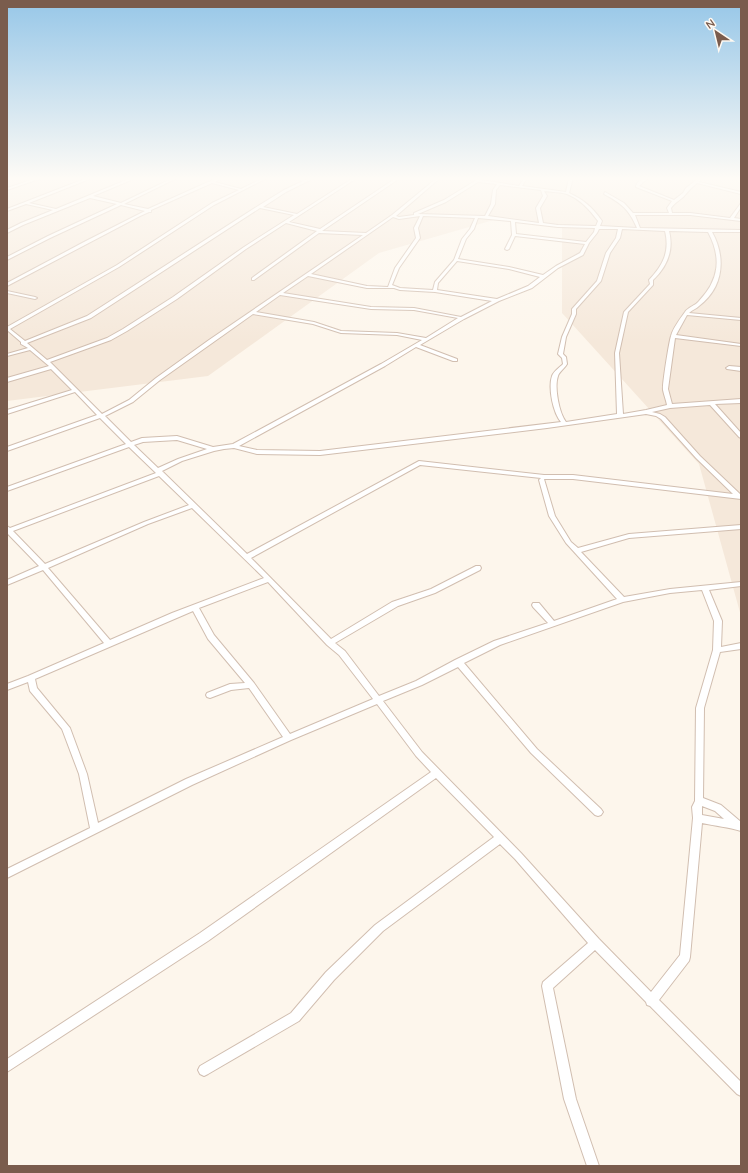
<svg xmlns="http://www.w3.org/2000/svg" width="748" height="1173" font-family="Quicksand,sans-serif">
<rect width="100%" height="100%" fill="#fdf6ec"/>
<path fill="#f5e8da" d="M7,178h734v438l-42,-152 -137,-151v-87l-58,-9 -125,36 -171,123 -201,25z"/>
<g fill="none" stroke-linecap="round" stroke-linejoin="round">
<defs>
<path id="minor" d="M37,178h5l-35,12v-2z
M87,178h5l-63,25 27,6 75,-31h5l-43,18 28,7 52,-25h4l-53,26 24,5 69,-31h5l-7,4 26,7 22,-11h4l-53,27 -95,62 -109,62 15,12 62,-25 171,-110 26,-16 19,-9 -12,-3 15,2 4,-2h4l-28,14 -23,15 34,7 56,-36h4l-68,44 31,7 76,-51h4l-78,53 44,2 26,-18 45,-37h3l-44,38 3,1 15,-2v-2l30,-13 36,-22 3,1 -2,1 38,6 5,-8h3l-5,8 44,6 3,-14h4l-4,15c15,7 23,14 33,28l-2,5 37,2c-8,-19 -16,-25 -33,-34l1,-2 19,11 9,10h36l-2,-5 5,-7 -36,-14c0,-5 7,-9 12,-9l-9,8 35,14 9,-7 3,-5 13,-10h4l-4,4 42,10v2l-44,-11c-6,5 -7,6 -12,12 -4,5 -10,7 -14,13l1,5h18l40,5 11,-15v4l-7,11 7,1v2l-51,-6h-55l5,13 101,2v2h-29c14,25 12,55 -13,74 -3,3 -7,4 -10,7l52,5v2l-54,-5 -11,20 65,9v2l-66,-8 -7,51 4,15 69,-5v4l-26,1 26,29v5l-2,-1 -29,-32 -40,3 -18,4 8,2 5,3 35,39 41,39v4l-168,-20h-29l11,37 16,26 7,6 51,-14 112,-9v4l-112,9 -48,14 43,45 46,-8 71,-7v4l-32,4 13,31 -1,26 20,-4v6l-21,3 -16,56 -1,90 18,7 20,17v9c-12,-4 -26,-5 -39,-8l-12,134 -1,4 -30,39 82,82v14l-4,-2 -87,-88 -3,-1 -1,-3 -51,-52 -42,38 23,111 23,67h-12l-23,-67 -22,-113 1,-4 45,-39 -73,-84 -15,-15 -117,87 -49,49 -35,41 -91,53 -4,2 -4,-2 -2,-4 2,-4 91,-53 35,-41 49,-47 119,-88 -58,-59 -228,163 -201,131v-13l193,-126 231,-161 -15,-16 -39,-52 -86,36 -99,45 -185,93v-9l83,-41 -11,-54 -17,-45 -32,-38 -2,-9 -21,8v-6l21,-8 76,-33 -61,-73 -36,15v-5l32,-14 -32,-33v-7l3,2 146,-55 -27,-26 -122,44v-4l119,-43 -26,-26 -93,33v-4l90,-32 -22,-23 -68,22v-4l65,-20 -21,-21 -44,13v-4l42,-12 -19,-16 -23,6v-2l21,-6 -7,-4v-2l-14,-12v-3l110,-62 95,-62 27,-13 -27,-7 -61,27v2h-2l-9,4 -133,70v-3l77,-41 61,-31 -24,-6 -71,33 -43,22v-3l41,-21 69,-32 -27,-6 -67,27 -16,8v-3l14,-7 32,-13 -27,-6 -19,7v-2zM478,182l19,2 -4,6 -2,14 -6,12 -67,-2 28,-12zM500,185l41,5 2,6 -7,12 3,15 -51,-7 7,-12 1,-14zM544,191c7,1 16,1 23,3 13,5 23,16 31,27l-2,5 -38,-1 -15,-2 -3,-15 7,-12zM260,208l34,7 -50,32 -71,50 -50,32 -16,9 -60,22 -20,-17 64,-25zM420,216l-6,12 2,10 -21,30 -7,19 -21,-1 -56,-12 82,-57 6,2zM423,216l52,2 -5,11 -8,10 -8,21 -19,22 -2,8 -33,-2 -8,-3 7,-17 21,-30 -2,-10zM478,218l33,3 1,14 -7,14 2,1 2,-1 6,-13 70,8 -5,9 -24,13 -13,9 -34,-8 -51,-8 8,-20 8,-10zM515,222l43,5 37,1 -1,4 -8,10 -70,-8zM286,223l31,8 -65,47v2h2l65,-47 44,2 -154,105 -53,38 -27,22 -27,14 -52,-52 61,-22 16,-9 50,-32 69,-50zM599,229h19l-2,9 -10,15 -9,28 -25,28v5l-10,23 -4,17 4,4 1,6c-4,4 -9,7 -11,12 -4,12 1,37 9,46l-241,29 -63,-1 -18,-4 146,-80 31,-19 37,14h4v-2l-37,-14 44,-26 35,-18 33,-13 26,-20 25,-13 6,-12 8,-10zM622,229l43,2c5,21 -2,34 -16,49l1,4 -26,28 -9,41 2,61 -51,8c-7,-9 -12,-35 -8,-46 1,-4 7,-8 9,-12l-1,-7 -3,-3 3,-17 10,-23v-5l25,-28 9,-28 10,-15zM669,231l39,1c14,26 11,48 -9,69 -4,5 -11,6 -14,11 -5,7 -12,16 -14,24 -2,6 -9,50 -8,54 1,5 3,10 4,15l-21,5 -23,4 -4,-61 9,-41 25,-27v-5c14,-13 21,-30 16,-49zM457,261l52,8 31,8 -12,9 -31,13 -60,-9 1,-7zM308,276l59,12h27l6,2 35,2 57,9 -31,16 -47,-9 -43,-1 -88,-14zM280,295l91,14 43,1 44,8 -32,20 -29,-5 -56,-2 -27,-9 -58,-10zM253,314l60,10 28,9 56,2 25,5 -41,24 -148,80 -20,3 -36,-11 -35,2 -11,4 -26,-26 28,-14 27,-22zM646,414l10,2 5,3 35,39 37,36 -160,-19h-29l-125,-14 -172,93 -85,-83 20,-10 32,-10 10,-2 10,-1 23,6 63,1 227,-27zM177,440l30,9 -29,10 -20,9 -24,-23 9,-3zM420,465l121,13 -2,2 10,36 17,27 51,56 -63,22 -15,-18h-6l-1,2 1,2 15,16 -54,18 -39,19 -39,21 -37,15 -34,-45 -10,-8 63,-37 37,-13 45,-23 1,-2 -1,-2h-4l-45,23 -39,13 -61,37 -80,-81zM159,476l30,29 -45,17 -99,42 -32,-33zM192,508l72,70 -92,35 -62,27 -62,-72 100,-44zM268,582l59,63 12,10 34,44 -83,35 -36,-51 -40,-48 -15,-27zM702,590l12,31 -1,29 -17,58 -1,93 -3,6 1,11 -13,137 -29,37 -52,-53 -78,-86 -99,-101 -39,-51 39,-16 36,-18 73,86 64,62 3,1 3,-1 2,-3 -2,-3 -64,-60 -73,-86 36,-18 123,-43 47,-9zM193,611l15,28 37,44 -15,1 -23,9 -1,2 1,2 3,1 21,-8 18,-2 34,49 -97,42 -88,44 -11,-49 -17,-46 -33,-40 -2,-9zM702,806l13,5 9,8 -22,-4z
M7,291l28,6 2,1 -2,1 -28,-6z
M729,366l12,1v4l-14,-2 -1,-1z"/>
</defs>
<use href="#minor" stroke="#d1beb0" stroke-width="2"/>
<use href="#minor" fill="#fff" fill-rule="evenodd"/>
</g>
<linearGradient id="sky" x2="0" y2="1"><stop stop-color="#97c7e8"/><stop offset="0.52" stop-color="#fefbf6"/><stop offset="1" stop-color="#fefbf6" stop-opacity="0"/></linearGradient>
<rect width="748" height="343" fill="url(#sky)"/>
<rect width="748" height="1173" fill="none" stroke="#7a5c4d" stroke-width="16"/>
<g transform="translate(716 32) rotate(325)" stroke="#fffaf3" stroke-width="3" paint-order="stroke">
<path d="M0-3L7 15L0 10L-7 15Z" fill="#7a5c4d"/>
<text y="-6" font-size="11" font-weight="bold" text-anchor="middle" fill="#7a5c4d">N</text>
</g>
</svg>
